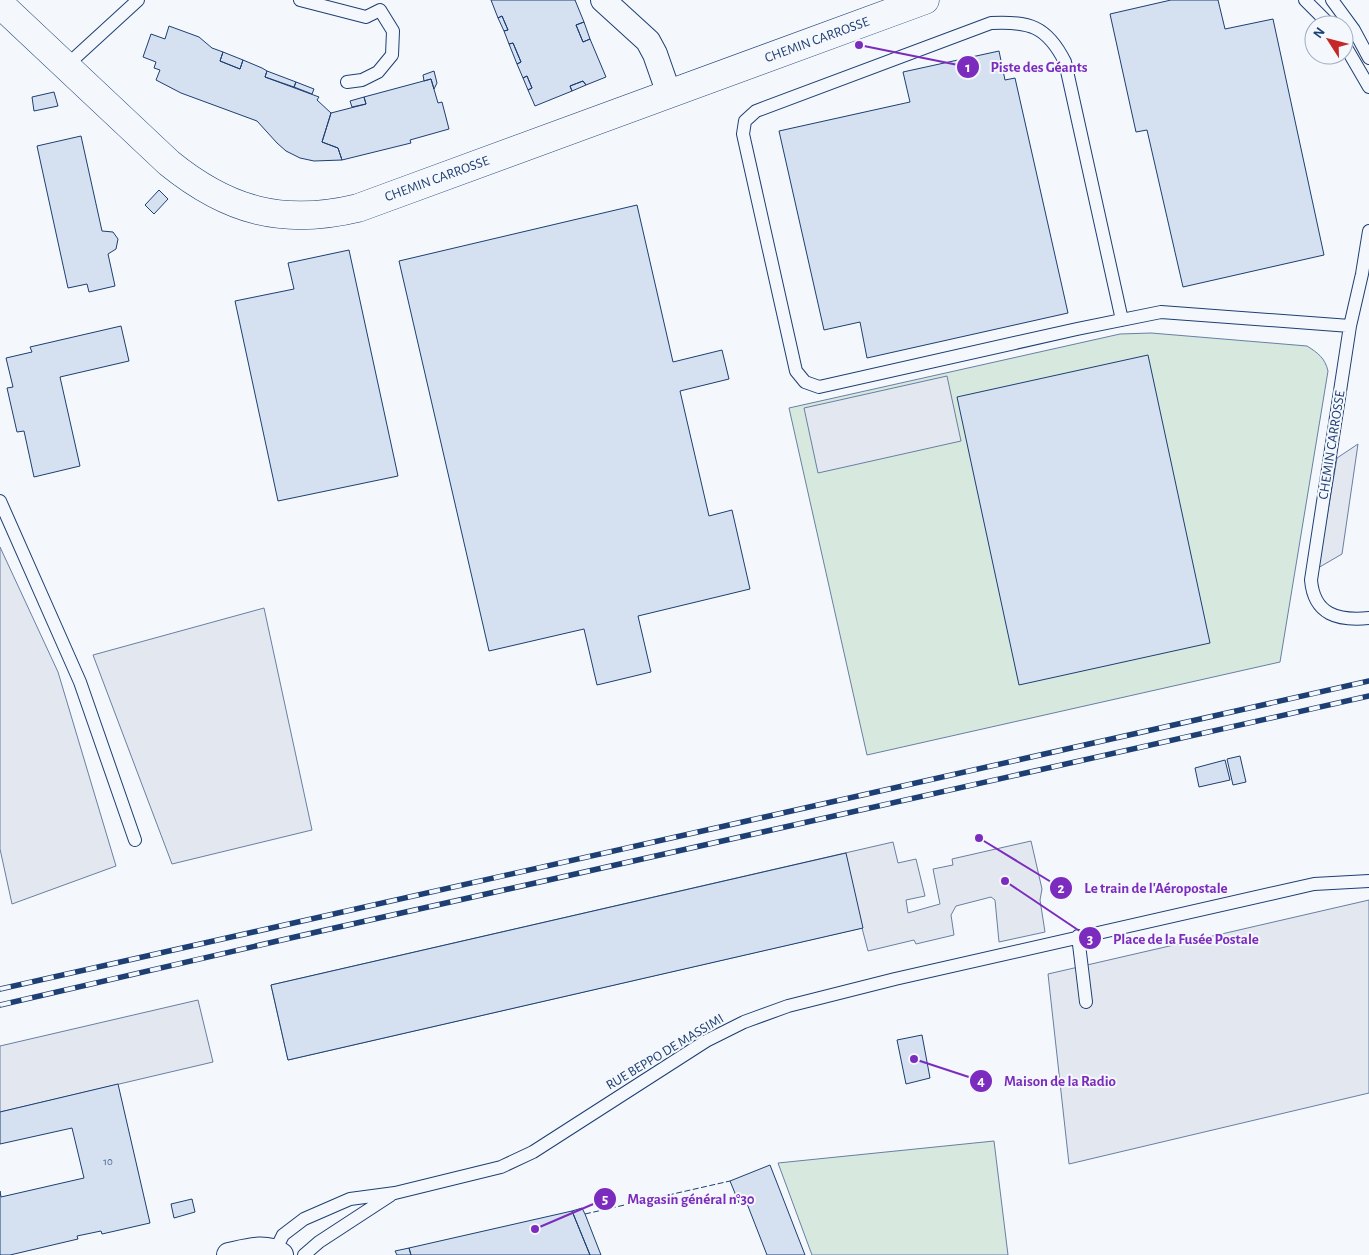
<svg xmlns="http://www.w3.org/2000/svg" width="1369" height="1255" font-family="'Alegreya Sans',sans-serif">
<rect width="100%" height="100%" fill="#f4f7fb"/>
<path fill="#d7e8df" stroke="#687fa3" d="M1151,333l156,13c11,7 18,12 21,25l-48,291 -413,93 -78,-347 331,-74z
M994,1141l14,114h-196l-34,-92z"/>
<path fill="#e3e8f0" stroke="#687fa3" d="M947,376l14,65 -143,32 -14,-65z
M1358,444l-16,110 -24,14 19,-110z
M0,547l58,125 58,194 -104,38 -12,-55z
M264,608l48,222 -140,34 -79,-209z
M1031,841l11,48 -2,11 5,32 -46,10 -4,-42 -4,-3 -35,9 -5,9 3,20 -38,9 -2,-4 -46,11 -6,-23 -574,132 -17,-75 622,-143 5,21 18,-4 9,37 -19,4 2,13 32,-9 -7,-35 20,-4 -1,-6z
M1369,900v193l-300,71 -21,-190z
M198,1000l15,62 -213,50v-66z"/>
<path fill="#d5e0f0" stroke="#1d3f73" d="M491,0h84l9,22 -8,3 7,17 7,-3 16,38 -20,8 -3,-4 -13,5 2,5 -37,15 -7,-16 4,-2 -5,-12 -4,2 -6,-14 4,-2 -8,-19 -4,1 -5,-13 4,-1 -6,-14 -4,2z
M1171,0h47l7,29 48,-10 51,236 -141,32 -36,-157 -11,2 -26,-118z
M502,16l6,14 -4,1 -6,-13z
M584,22l6,17 -7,3 -7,-17z
M169,26l30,11 13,11 11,4 -3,9 20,8 3,-9 19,8 5,3 -2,6 54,20 -2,3 14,13 -9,29 16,6 4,12 -28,1 -14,-3 -14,-7 -9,-8 -20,-22 -76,-28 -25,-13 4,-10 -6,-2 2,-6 -13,-5 8,-23 14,5z
M513,43l8,19 -4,2 -8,-20z
M999,51l6,29 10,-2 53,235 -201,45 -7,-36 -36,8 -45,-199 131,-29 -7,-30z
M223,52l20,8 -3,9 -20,-8z
M267,71l29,11 -2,5 -29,-10z
M434,71l3,12 -3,6 -3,-10 -7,2 -1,-6z
M527,76l5,12 -4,2 -5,-12z
M431,79l7,24 4,-1 7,27 -39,11 1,3 -69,17 -4,-12 -16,-6 9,-29 35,-9 -2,-7z
M583,81l3,4 -14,6 -2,-5z
M296,82l18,7 -2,5 -18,-7z
M54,92l4,14 -24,5 -2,-14z
M364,97l2,7 -14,3 -2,-6z
M81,136l21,95 11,1 5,7 -2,10 -8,5 7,32 -26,6 -2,-8 -19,4 -31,-142z
M159,190l9,9 -14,15 -9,-9z
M637,205l36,157 49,-12 7,29 -49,12 29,125 23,-6 18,79 -112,27 13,56 -54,13 -13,-56 -95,22 -90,-390z
M349,250l49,226 -120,25 -43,-200 59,-12 -6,-26z
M121,326l8,35 -69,16 20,89 -46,11 -10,-46 -7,1 -10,-44 6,-1 -7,-29 26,-6 -2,-5z
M1148,355l62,288 -191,42 -62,-288z
M1240,756l6,26 -13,3 -6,-26z
M1225,760l5,20 -31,7 -4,-19z
M846,853l17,75 -575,132 -17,-75z
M922,1035l8,43 -24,6 -9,-44z
M118,1084l32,139 -48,11 -1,-3 -24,5 1,3 -68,16h-10v-64l1,6 83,-19 -12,-50 -72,16v-32z
M770,1165l9,23 26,67h-38l-21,-54 -7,2 -9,-22z
M192,1199l3,13 -21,6 -3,-14z
M582,1208l3,6 16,41h-11l-18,-44z
M572,1211l18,44h-179l-2,-7z
M409,1248l2,7h-14l-2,-4z"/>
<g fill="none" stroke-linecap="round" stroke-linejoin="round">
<defs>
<path id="lane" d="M300,0l66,17 14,-7 13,21 -1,24 -14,17 -16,8 -15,2
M1305,0l25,25
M1332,0l22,30 15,28
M1344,44l25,43
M66,66l72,-66
M1369,231l-7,43 -12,52 -39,254c3,35 27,41 58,38
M1122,320l-57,-258c-18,-36 -36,-41 -74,-39l-235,88 -11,10 -2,13 53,237 9,11 14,5 258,-58 84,-17 189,14
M0,501l80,181 55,158
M1078,936l8,66
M275,1251l8,-16 21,-16 46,-20 45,-6 106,-26 32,-15 173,-111 38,-19 44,-16 107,-27 419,-95 55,-3
M304,1255l15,-13 72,-47"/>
<path id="street" d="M603,0l45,41 7,13 14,40
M229,1255c18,-4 36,-10 52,0"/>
<path id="secondary" d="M0,4l169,159c59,48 114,63 189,45l567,-208"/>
</defs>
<use href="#lane" stroke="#1d3f73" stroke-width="14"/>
<use href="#street" stroke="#1d3f73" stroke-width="26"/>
<use href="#secondary" stroke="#1d3f73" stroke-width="29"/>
<use href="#lane" stroke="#f4f7fb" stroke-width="12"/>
<use href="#street" stroke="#f4f7fb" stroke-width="24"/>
<use href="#secondary" stroke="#f4f7fb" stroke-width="28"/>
<defs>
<path id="rail" d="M0,989l1369,-308
M0,1005l321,-74 1048,-235"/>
</defs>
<use href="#rail" stroke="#1d3f73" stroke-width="5.5"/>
<use href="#rail" stroke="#f4f7fb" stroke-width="4" stroke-dasharray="11" stroke-linecap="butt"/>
<path stroke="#1d3f73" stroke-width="1" stroke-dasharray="6 2.5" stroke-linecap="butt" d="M585,1214l145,-33"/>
</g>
<g text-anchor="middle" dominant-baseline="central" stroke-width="4" stroke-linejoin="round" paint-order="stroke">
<g font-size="11" fill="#4b6792">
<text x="108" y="1161">10</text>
</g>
<g font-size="14" fill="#1d3f73" stroke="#f4f7fb">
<text transform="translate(817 40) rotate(-20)">CHEMIN CARROSSE</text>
<text transform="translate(437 179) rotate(-20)">CHEMIN CARROSSE</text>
<text transform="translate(1332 445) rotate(-81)">CHEMIN CARROSSE</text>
<text transform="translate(665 1052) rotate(-31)">RUE BEPPO DE MASSIMI</text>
</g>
</g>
<path fill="none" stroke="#7b2cbf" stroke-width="2" d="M859 45L968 67M979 838L1061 888M1005 881L1090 938M914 1059L981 1081M535 1229L605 1199"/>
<g fill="#7b2cbf" stroke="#f4f7fb" stroke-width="2">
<circle cx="859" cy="45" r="5"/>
<circle cx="979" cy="838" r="5"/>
<circle cx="1005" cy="881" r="5"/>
<circle cx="914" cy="1059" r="5"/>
<circle cx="535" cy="1229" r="5"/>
<circle cx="968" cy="67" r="12"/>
<circle cx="1061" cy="888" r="12"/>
<circle cx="1090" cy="938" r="12"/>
<circle cx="981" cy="1081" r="12"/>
<circle cx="605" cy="1199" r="12"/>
</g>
<g font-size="15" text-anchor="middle" font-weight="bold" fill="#fff">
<text x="968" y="72">1</text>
<text x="1061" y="893">2</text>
<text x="1090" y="944">3</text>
<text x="981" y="1086">4</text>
<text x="605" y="1204">5</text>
</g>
<g font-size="15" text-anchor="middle" font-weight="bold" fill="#7b2cbf" stroke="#f4f7fb" stroke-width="4" stroke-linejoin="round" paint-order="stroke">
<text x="1039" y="72">Piste des Géants</text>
<text x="1156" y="893">Le train de l'Aéropostale</text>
<text x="1186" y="944">Place de la Fusée Postale</text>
<text x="1060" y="1086">Maison de la Radio</text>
<text x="691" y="1204">Magasin général n°30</text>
</g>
<g transform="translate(1329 40) rotate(306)"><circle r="24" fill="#f4f7fb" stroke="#9eadc5"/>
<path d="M0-4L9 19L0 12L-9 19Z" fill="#c62828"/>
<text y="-8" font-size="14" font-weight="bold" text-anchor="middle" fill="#1d3f73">N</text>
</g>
</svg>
